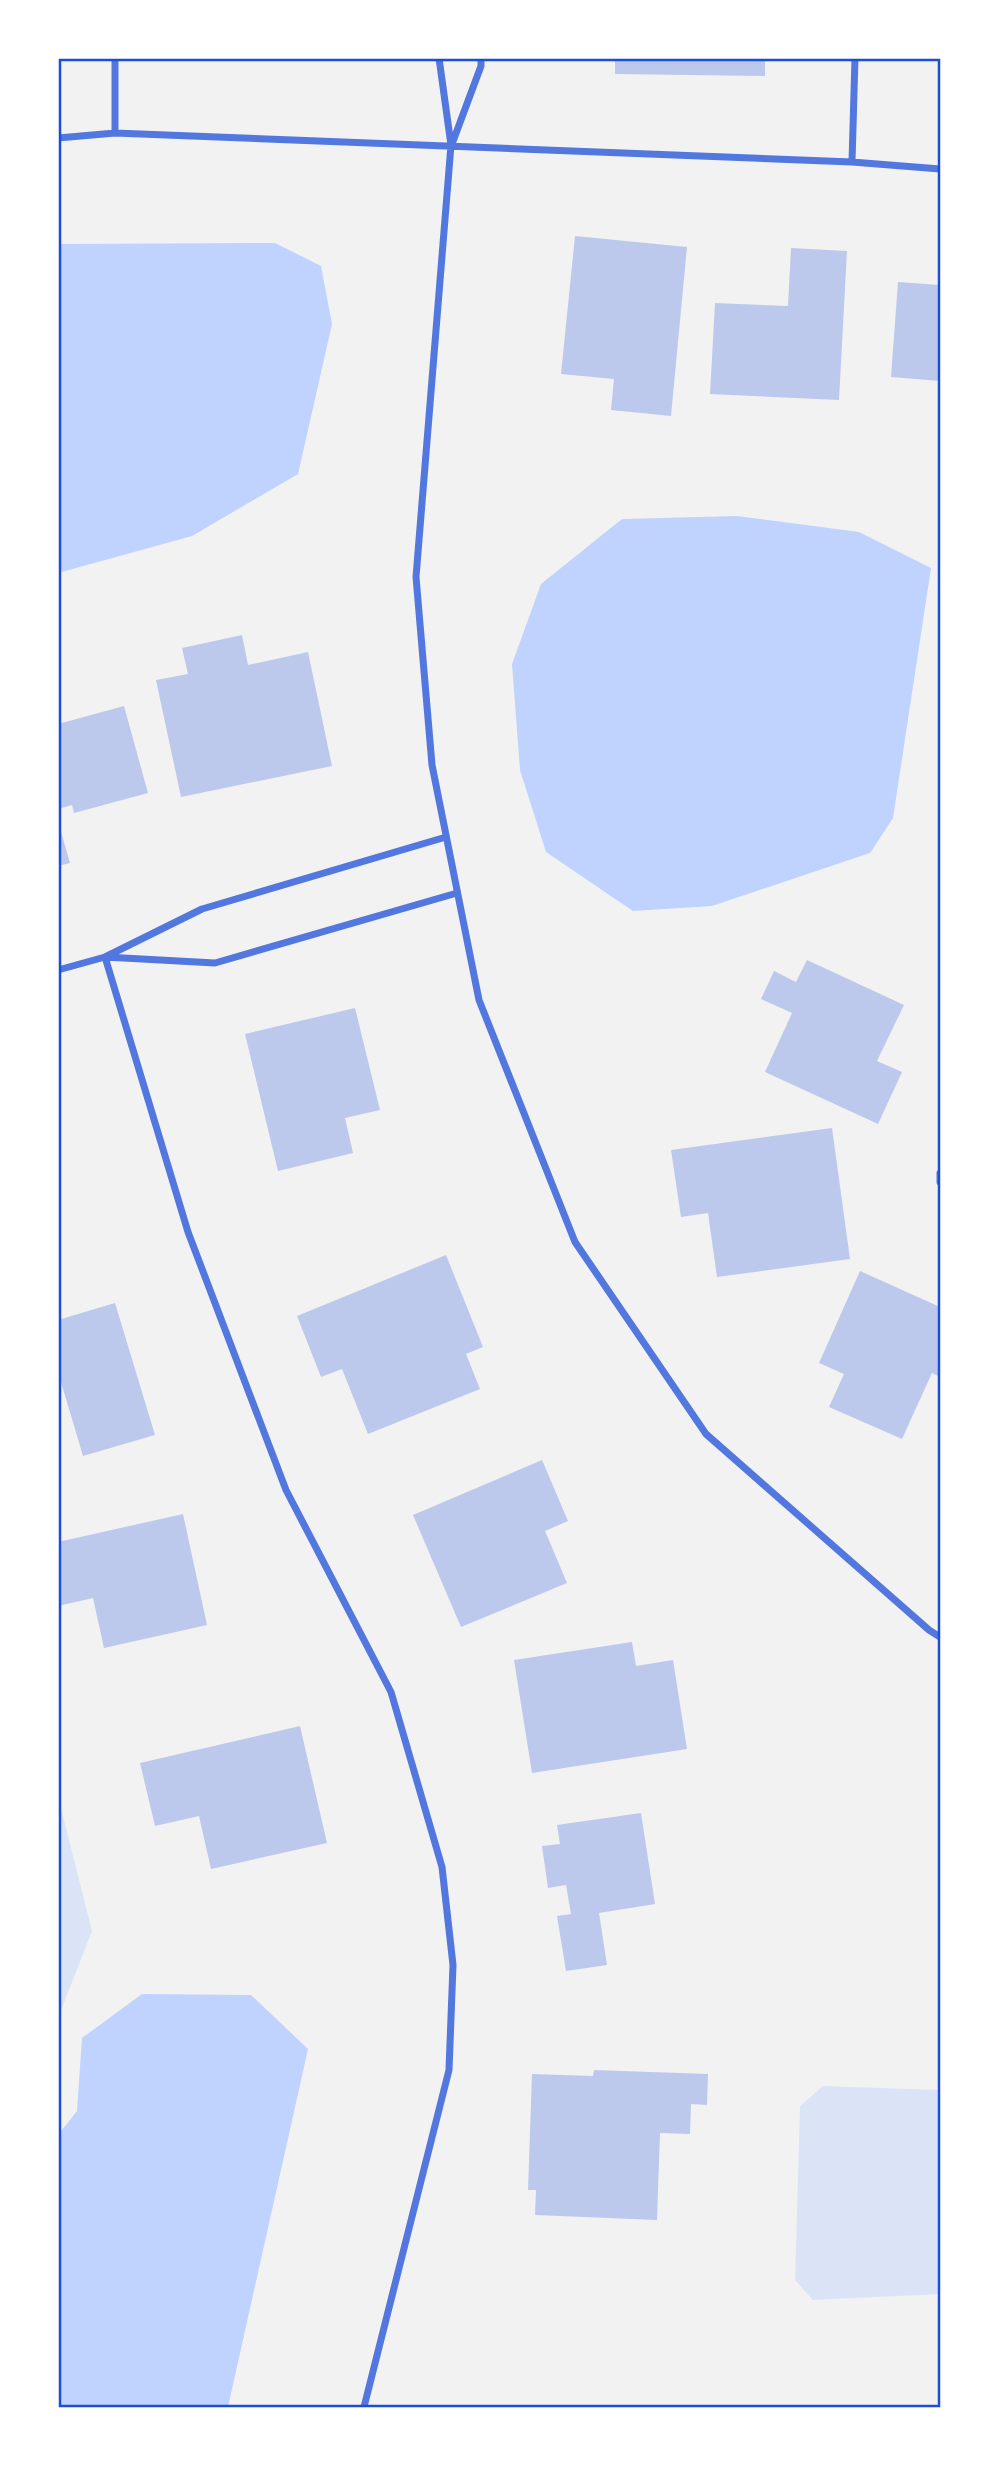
<svg xmlns="http://www.w3.org/2000/svg" width="998" height="2465" font-family="Montserrat,sans-serif">
<rect width="100%" height="100%" fill="#f2f2f2"/>
<path fill="#dbe4f7" d="M58,1796l34,135 -34,87z
M823,2086l117,4v204l-127,6 -18,-20 5,-174z"/>
<path fill="#bfd3fe" d="M275,243l46,23 11,58 -34,150 -106,62 -134,37v-329z
M737,516l122,16 72,36 -38,250 -23,35 -158,53 -79,5 -87,-59 -26,-82 -8,-106 29,-80 81,-65z
M142,1994l109,1 57,54 -80,358h-170v-272l19,-24 5,-73z"/>
<path fill="#bdc9ec" d="M615,58h150v18l-150,-2z
M575,236l112,11 -16,169 -60,-6 3,-31 -53,-5z
M791,248l56,3 -8,149 -129,-6 5,-91 73,3z
M898,282l42,3v96l-49,-4z
M242,635l6,30 60,-13 24,114 -151,31 -25,-117 32,-6 -6,-26z
M124,706l24,87 -74,20 -2,-8 -14,4v-85z
M58,821l12,42 -12,3z
M807,960l97,45 -27,56 25,11 -24,52 -113,-52 27,-59 -31,-14 13,-28 22,11z
M355,1008l25,102 -35,8 8,35 -75,18 -33,-137z
M832,1128l18,131 -133,18 -9,-64 -27,4 -10,-67z
M446,1255l37,92 -17,7 14,35 -112,45 -26,-65 -21,8 -24,-61z
M860,1271l80,36v70l-8,-4 -30,66 -73,-32 15,-33 -25,-11z
M115,1303l40,132 -72,21 -25,-84v-52z
M542,1460l26,61 -23,10 22,52 -106,44 -48,-112z
M183,1514l24,111 -103,23 -11,-50 -35,8v-64z
M632,1642l4,24 37,-6 14,89 -155,24 -18,-113z
M300,1726l27,117 -116,26 -12,-53 -44,10 -15,-63z
M641,1813l14,91 -56,9 8,52 -41,6 -9,-55 14,-2 -5,-29 -18,3 -6,-42 18,-2 -3,-19z
M594,2070l114,4 -1,31 -16,-1 -1,30 -30,-1 -3,87 -122,-5 1,-25h-8l4,-116 61,2z"/>
<g fill="none" stroke-linecap="round" stroke-linejoin="round">
<path stroke="#5277de" stroke-width="7" d="M115,58v75
M439,58l12,87 -35,432 16,188 47,235 96,242 131,192 223,196 11,7
M58,138l57,-5 737,29 88,7
M452,144l29,-78v-8
M852,162l3,-104
M105,957l83,275 98,258 105,202 51,175 11,98 -4,105 -85,337
M105,957l110,6 242,-70
M58,970l47,-13 97,-48 244,-72
M940,1173v9"/>
</g>
<rect width="998" height="2465" fill="none" stroke="#ffffff" stroke-width="119"/>
<rect x="60" y="60" width="879" height="2346" fill="none" stroke="#1d4ed8" stroke-width="2.5"/>
</svg>
